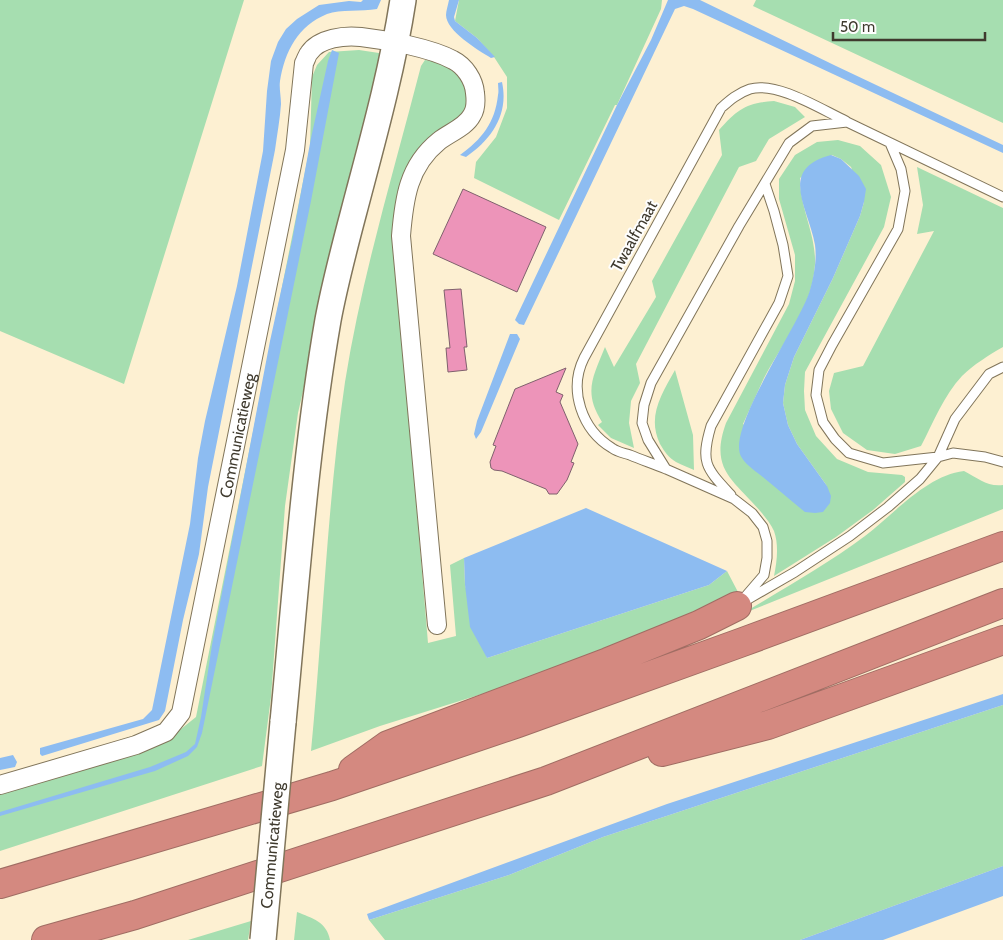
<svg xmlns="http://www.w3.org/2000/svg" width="1003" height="940" font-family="Cabin,sans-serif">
<rect width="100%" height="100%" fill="#fdf0d2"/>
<path fill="#a6deb0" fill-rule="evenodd" d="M0,0h244l-120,384 -124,-53z
M459,0h203l-1,9 -44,96h-2l-56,115 -85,-42 2,-16 20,-25 11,-29v-31l-13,-20 -17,-19 -22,-17z
M756,0h247v123l-250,-117z
M359,50l20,3 5,7 -55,218 -31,135 -13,93 -14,191 -9,69 -262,85v-57l78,-23 93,-34 25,-20 114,-570 2,-70 5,-12 12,-13z
M425,60l21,3 18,16 4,24 -7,13 -17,12 -38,42 -8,20 -4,51 34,402 28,-7 -6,-71 14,-7 1,27 22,73 222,-73 18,-14 11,21 -23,15 -150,61 -185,58 -69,25c12,-123 16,-247 34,-369 17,-107 49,-211 76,-316z
M774,101l21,6 10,10 -36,22 -13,22 -17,6 -103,197 4,19 -9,18 -2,22 5,25 -23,-10 -13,-13 4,-3c-19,-30 -9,-45 3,-75l9,20 42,-70 -4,-16 70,-126 -3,-25c19,-21 27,-27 55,-29z
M838,140l22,6 21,19 10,32 -7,30 -79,145 -1,19 1,19 11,26 21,23 31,13 34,3 3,2v5l-32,28 -37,27 -62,39c3,-15 5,-31 0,-45 -3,-7 -9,-14 -13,-19 -27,-32 -52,-42 -35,-89l63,-119 6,-23v-26l-16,-56v-20l16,-24 22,-13zM832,155l9,4 10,8 13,35 -4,14 -27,62 -39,79 -9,28 -2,18 5,22 9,19 30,42 -84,-62c7,-15 14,-31 21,-46 19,-36 49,-71 51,-114 1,-30 -15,-55 -15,-86z
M917,167l86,41v139c-14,8 -30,18 -41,29 -18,19 -29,47 -41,70l-26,8 -28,-4 -24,-17 -12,-24 -2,-18 5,-18 29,-7 71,-135 -17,3 6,-29z
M675,370l18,65 1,35c-6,-3 -13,-5 -18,-8 -7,-4 -12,-11 -16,-18 -13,-27 1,-49 15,-74z
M964,471c14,7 23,16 39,14v24l-261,105c41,-25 84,-49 123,-78 29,-22 62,-61 99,-65z
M1003,705v161l-203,74h-415l-16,-20 140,-45 94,-38z
M297,912c15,6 30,10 33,28h-36z
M251,921l-3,19h-60z"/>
<path fill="#8dbcf1" d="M363,0h18l-4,9c-15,3 -37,0 -50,5 -29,12 -42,37 -47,67 -1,7 1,15 1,23 -1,15 -4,31 -6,46l-67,337 -9,67 -16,66 -18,91 -6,9 -117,36 -2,-2v-6l103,-29 9,-9 38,-186 8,-66 7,-37 32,-135 26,-135 4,-60 4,-30 7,-19 8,-13 11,-10 22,-14 30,-4 12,1z
M449,0h10l-5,17 1,4 22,17 18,19 -4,1c-13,-8 -45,-27 -45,-43 0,-4 2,-10 3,-15z
M668,0h32l136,66 167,79v8l-310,-144 -9,-3 -9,3 -151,316 -5,-1 -4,-4 102,-215 34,-65z
M332,50l7,3 -28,148 -109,532 -5,14 -9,9 -33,15 -155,45v-4l150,-45 36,-15 9,-8 6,-27 11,-72 58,-304 22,-100 19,-103 17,-77z
M502,82c7,32 -10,57 -36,75l-6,-2c22,-16 35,-32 38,-60 1,-4 0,-8 0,-12z
M831,155l10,4 18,17 7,13 -2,13 -4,14 -27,62 -39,79 -9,28 -2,18 5,22 9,19 30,42 4,10 -1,7 -7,9 -8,1 -10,-1c-14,-11 -27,-23 -41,-34 -7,-6 -17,-12 -22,-20 -19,-26 59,-135 68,-168 4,-14 7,-31 5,-45 -6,-36 -38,-76 16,-90z
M510,334h7l3,5 -39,93 -5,7 -2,-5 3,-13z
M586,508l141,63 -18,14 -222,73 -17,-31 -5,-42 -1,-27z
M1003,694v11l-400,132 -94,38 -140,45 -2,-6 300,-110z
M13,755l4,7 -2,5 -15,3v-12z
M1003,866v30l-120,44h-83z"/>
<path fill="#ed94b9" stroke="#7f616d" d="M463,189l83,38 -29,65 -84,-38z
M461,289l6,58h-3l3,23 -19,2 -2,-24h4l-6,-58z
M566,368l-10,24 7,3 -3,7 18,42 -7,18 3,1 -7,17 -10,14h-8l-3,-5 -44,-18 -8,-1 -3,-2 -1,-6 6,-16 -3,-1 22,-56z"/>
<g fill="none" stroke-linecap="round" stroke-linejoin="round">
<defs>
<path id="lane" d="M890,143l11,26 4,22 -7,38 -66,116 -13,25 -3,25 7,27 12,17 14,14 34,10 55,-6 15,-4 32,4 18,5
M666,469c-12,-5 -24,-9 -36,-14 -6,-2 -13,-3 -18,-7 -30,-18 -44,-58 -28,-90l137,-250c9,-8 17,-15 29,-19 27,-8 72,21 96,32
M731,495c-25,-27 -31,-32 -20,-69l68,-123 9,-27 -5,-31 -9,-34 -9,-27
M743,602l52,-30 55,-36 38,-29 32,-28 18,-22 17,-38 34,-45 14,-7
M739,604l25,-29 3,-17v-17l-4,-14 -11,-14 -18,-14 -68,-30 -18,-29 -6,-17 2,-18 7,-22 88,-157 50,-83 23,-17 35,-4 156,75"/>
<g id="street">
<path id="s1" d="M0,785l136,-40 30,-13 15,-19 114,-563 9,-87c2,-3 3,-8 5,-10 10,-15 36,-18 52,-16 26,3 70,11 92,23 12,6 21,20 22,33 1,8 1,16 -3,22 -6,12 -23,18 -33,26 -31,25 -35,58 -38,95l36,389"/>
</g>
<path id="secondary" d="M283,722c13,-134 22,-269 45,-402 8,-43 20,-86 31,-128 17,-64 34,-127 44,-192"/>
<path id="highway" d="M662,752l106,-27 235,-85
M353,770l35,-25 220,-83 91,-37 38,-19
M0,884l332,-98 186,-63 222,-80 263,-97
M46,940l89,-25 411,-134 457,-178"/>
</defs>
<use href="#lane" stroke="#81755a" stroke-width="11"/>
<use href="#street" stroke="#81755a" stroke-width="20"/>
<use href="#secondary" stroke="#81755a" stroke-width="28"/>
<use href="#highway" stroke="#a06d63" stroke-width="30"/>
<use href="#lane" stroke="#fff" stroke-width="9"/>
<use href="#street" stroke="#fff" stroke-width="18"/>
<use href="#secondary" stroke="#fff" stroke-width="25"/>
<use href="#highway" stroke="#d48980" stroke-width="28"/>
<defs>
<g id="secondary-bridge">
<path id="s2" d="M263,940l20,-218"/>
</g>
</defs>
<use href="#secondary-bridge" stroke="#81755a" stroke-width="28" stroke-linecap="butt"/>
<use href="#secondary-bridge" stroke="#fff" stroke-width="25"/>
</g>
<g text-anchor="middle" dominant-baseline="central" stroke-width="4" stroke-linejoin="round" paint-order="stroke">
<g font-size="16" fill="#3f3a2e" stroke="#fefefe">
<text transform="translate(634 236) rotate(-61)">Twaalfmaat</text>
<text stroke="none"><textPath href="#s1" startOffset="482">Communicatieweg</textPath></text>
<text stroke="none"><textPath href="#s2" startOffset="95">Communicatieweg</textPath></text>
</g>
</g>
<path d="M833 32v8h152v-8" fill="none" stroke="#3f3a2e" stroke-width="2.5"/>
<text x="840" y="32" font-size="15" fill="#3f3a2e" stroke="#fefefe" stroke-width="4" paint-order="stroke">50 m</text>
</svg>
